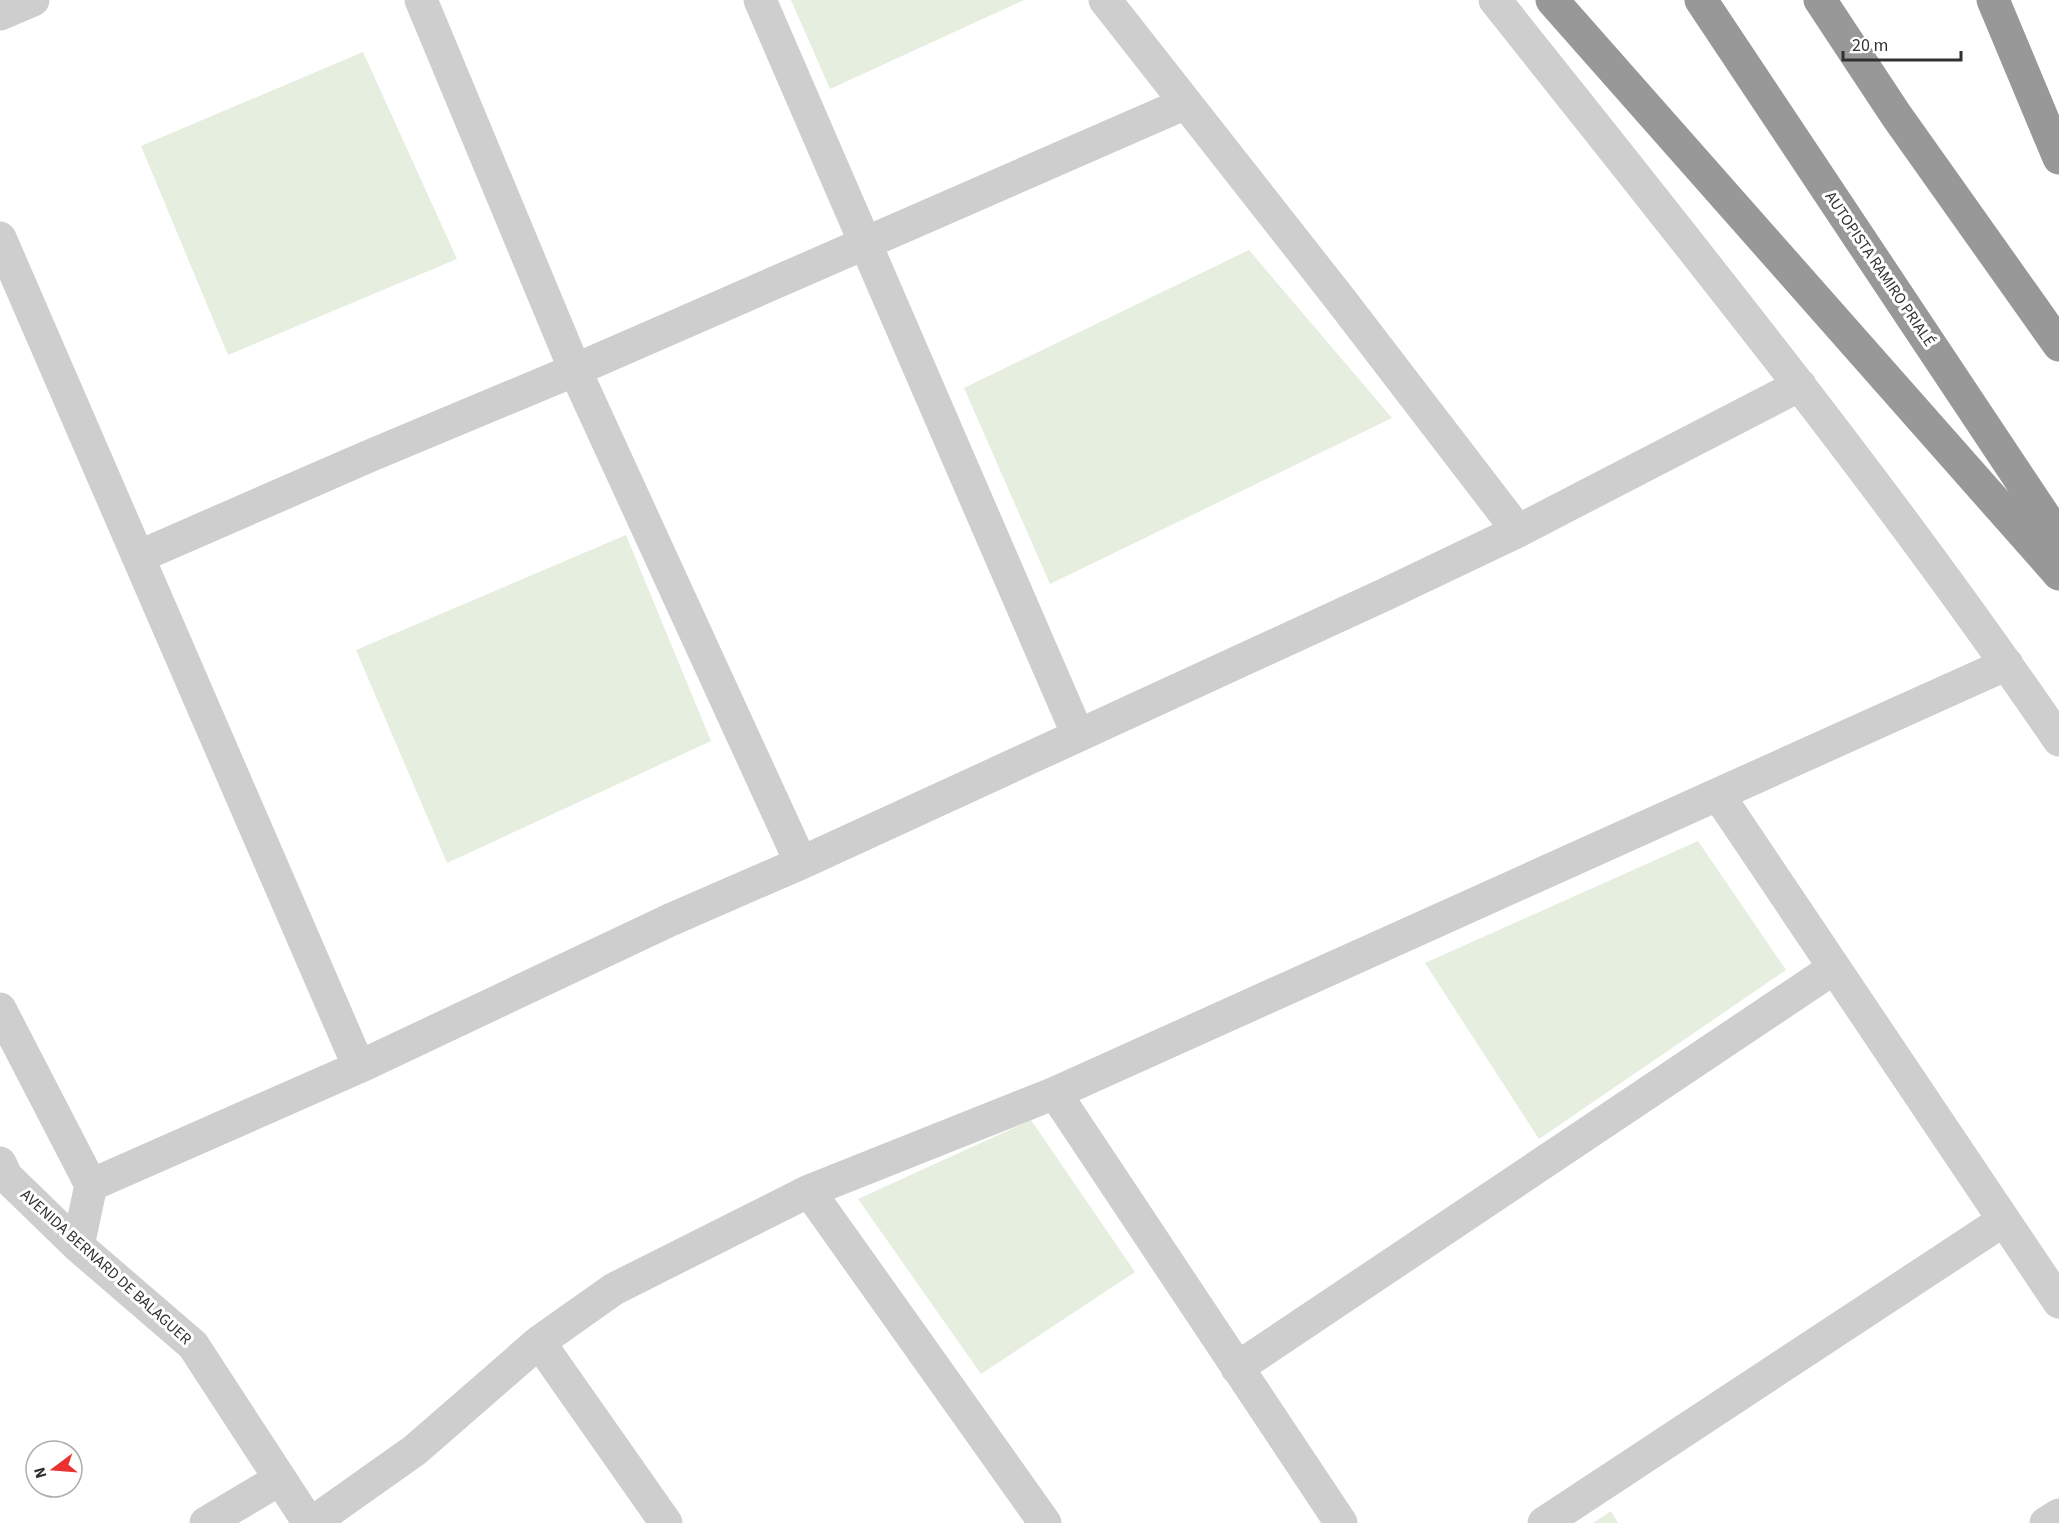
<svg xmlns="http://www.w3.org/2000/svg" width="2059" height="1523" font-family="'Source Sans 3',sans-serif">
<rect width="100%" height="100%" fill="#fff"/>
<path fill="#e6eedf" d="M791,0h233l-194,89z
M363,52l94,207 -229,96 -87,-209z
M1249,250l143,168 -342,166 -86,-196z
M626,535l85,206 -264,122 -91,-213z
M1698,841l88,129 -247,169 -114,-176z
M1031,1120l104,152 -154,102 -123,-175z
M1611,1511l7,12h-25z"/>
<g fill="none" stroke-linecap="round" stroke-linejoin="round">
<path stroke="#cecece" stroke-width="33" d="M421,0l154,370 226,493
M760,0l318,735
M1105,0l235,299 178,232
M1495,0c193,243 389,484 564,740
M0,14l33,-14
M0,238l359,829
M138,557l229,-100 208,-87 611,-267
M1719,796l340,506
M0,1009l91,176
M1055,1093l286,430
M0,1163l6,13 72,70 115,99 116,178
M809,1191l236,332
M78,1246l13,-61 268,-118 311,-147 131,-57 585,-269 132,-63 282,-146
M539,1342l127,181
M1237,1368l597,-400
M206,1523l74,-44
M312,1523l103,-73 124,-108 75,-53 195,-98 246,-98 952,-429
M1544,1523l460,-303
M2046,1523l13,-8"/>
<path stroke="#989898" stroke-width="33" d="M1552,0l507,574
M1701,0l358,538
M1820,0l76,115 163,230
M1993,0l66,158"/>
</g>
<g text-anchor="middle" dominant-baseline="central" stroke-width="6" stroke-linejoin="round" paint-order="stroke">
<g font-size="16" fill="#313131" stroke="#fff">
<text transform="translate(1880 269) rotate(56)">AUTOPISTA RAMIRO PRIALÉ</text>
<text transform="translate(106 1267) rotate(42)">AVENIDA BERNARD DE BALAGUER</text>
</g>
</g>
<g transform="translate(54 1469) rotate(254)"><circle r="28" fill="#ffffff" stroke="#adadad" stroke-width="1.5"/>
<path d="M0-4.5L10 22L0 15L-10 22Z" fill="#eb3130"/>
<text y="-9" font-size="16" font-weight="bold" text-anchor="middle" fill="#313131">N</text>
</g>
<path d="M1843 51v9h118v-9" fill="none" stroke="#313131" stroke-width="3"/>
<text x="1852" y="51" font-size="18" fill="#313131" stroke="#ffffff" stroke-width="4.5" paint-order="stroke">20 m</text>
</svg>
